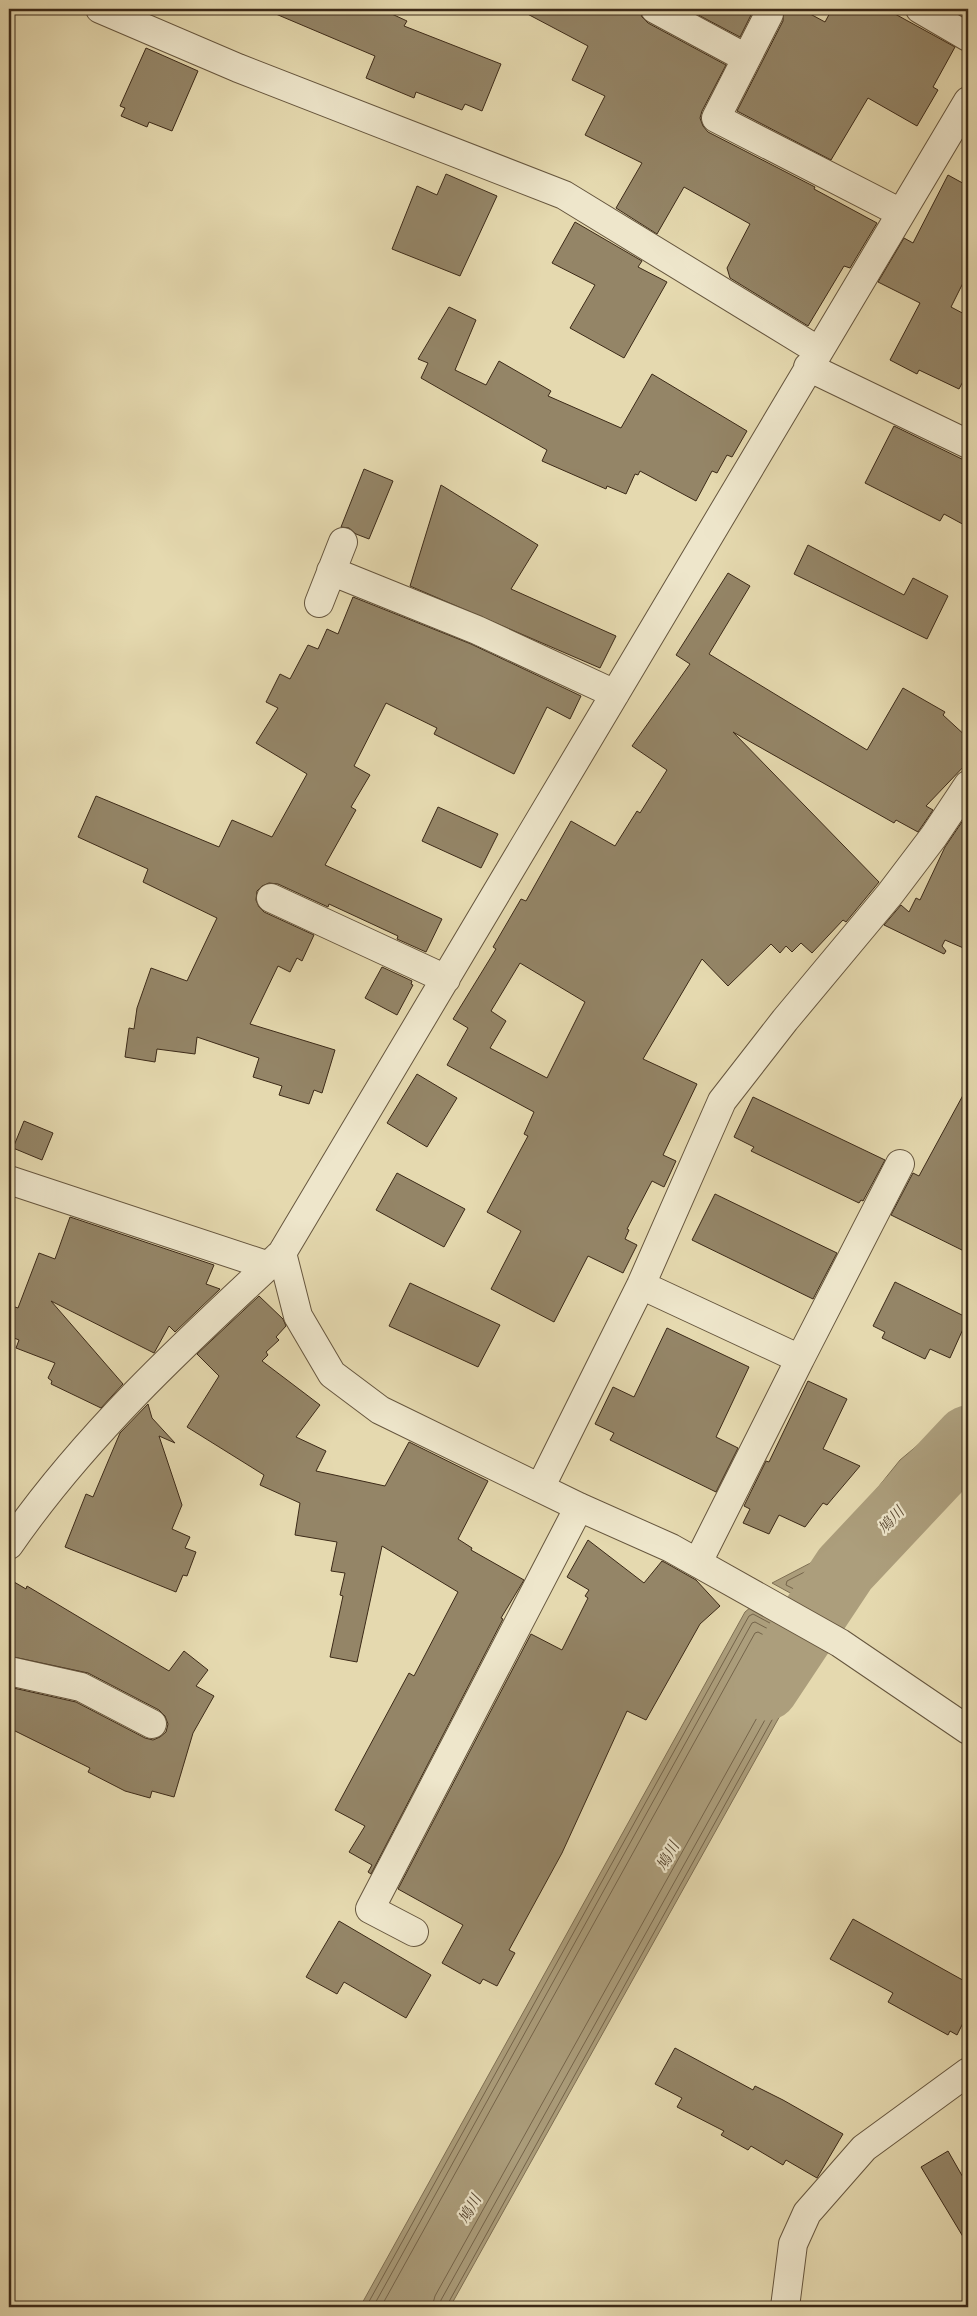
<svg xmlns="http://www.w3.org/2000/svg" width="977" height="2316" font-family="'IM FELL Great Primer','Noto Serif JP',serif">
<rect width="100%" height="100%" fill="#e5d9af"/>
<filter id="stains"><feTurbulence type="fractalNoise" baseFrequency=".004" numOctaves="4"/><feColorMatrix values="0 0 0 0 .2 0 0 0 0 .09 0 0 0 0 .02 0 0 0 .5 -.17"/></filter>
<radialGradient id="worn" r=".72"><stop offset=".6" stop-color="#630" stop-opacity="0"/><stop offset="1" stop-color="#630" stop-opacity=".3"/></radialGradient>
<path fill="#ac9e7c" stroke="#7f7054" d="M968,1403v51l-37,36 -50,55 -49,71 -60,-33 50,-26 78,-97z
M751,1607l69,37 -370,663h-90l385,-695z"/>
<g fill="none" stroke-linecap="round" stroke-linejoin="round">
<path stroke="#74644a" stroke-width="1" d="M968,1409l-64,54 -78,98 -39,20 -1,4 45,23 46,-66 50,-55 36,-35 5,-1
M968,1417l-59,50 -79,98 -30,17 -1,3 30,15c14,-20 27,-40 42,-60 12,-16 82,-95 97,-95
M833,1573l3,3 -10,14 -11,-5 1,-3z
M366,2307l383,-691 4,-2 58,31 1,3 -366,659
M373,2307l379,-684 3,-1 47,25 2,3 -363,650 -1,7
M381,2307l374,-674 3,-1 34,18 1,3 -358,643 -3,11"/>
<path stroke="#ac9e7c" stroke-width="65" d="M766,1688l79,-119 123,-131"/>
</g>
<path fill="#948567" stroke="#3c2a18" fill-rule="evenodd" d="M264,9h117l26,12 -3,5 97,38 -19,47 -17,-7 -3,6 -46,-18 -2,6 -48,-20 9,-22z
M518,9h121l3,8 6,6 78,42 -24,46 -2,7 3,8 5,6 107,55 -1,2 63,34 -27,45 -6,-2 -36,60 -78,-48 -3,-10 23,-44 -66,-37 -27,47 -41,-26 26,-45 -57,-28 20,-39 -33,-16 16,-34z
M687,9h67l-14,28z
M783,9h18l24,13 7,-13h54l69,38 -22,40 5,3 -21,36 -49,-28 -37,62 -94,-49 46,-90z
M146,48l52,23 -26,60 -23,-9 -2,5 -26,-11 4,-8 -5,-2z
M446,174l51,22 -37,80 -68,-27 25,-63 20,9z
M948,175l20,11v87l-17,34 17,9v56l-9,17 -40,-19 -2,4 -27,-14 30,-57 -42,-21 26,-44 9,5z
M575,222l67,39 -4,6 29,15 -43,76 -54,-30 25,-43 -43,-22z
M449,307l27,13 -21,50 31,15 13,-24 52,30 -3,5 73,32 31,-54 95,57 -15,26 -5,-2 -10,18 -5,-2 -16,30 -56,-30 -2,4 -3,-1 -9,20 -19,-8 -1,3 -64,-28 5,-11 -126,-72 7,-15 -10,-4z
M894,426l74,36v65l-24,-13 -4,7 -75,-38z
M364,469l29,12 -24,58 -13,-5 -7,-6 -8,-1z
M441,485l97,60 -27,44 105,47 -16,32 -190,-82z
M808,545l96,50 9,-17 35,18 -21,43 -133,-65z
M728,573l22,13 -41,68 158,96 36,-62 42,24 -2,3 25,23v24l-42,44 7,4 -15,22 -22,-12 -2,3 -161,-91 146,150 -33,40 -3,-2 -31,33 -11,-10 -9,9 -6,-6 -6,7 -9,-9 -43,42 -26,-27 -59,100 54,25 -34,71 13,6 -12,26 -12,-6 -25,48 2,1 -4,9 12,6 -14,28 -35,-17 -34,66 -63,-33 30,-58 -34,-19 41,-76 -4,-2 10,-22 -87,-47 21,-37 -15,-9 43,-70 -3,-2 28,-48 5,2 45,-80 44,25 22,-35 3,2 27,-43 -35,-24 58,-82 -14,-9zM520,963l65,39 -38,76 -57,-30 16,-27 -15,-10z
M353,597l118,47 110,52 -11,23 -23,-12 -33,67 -80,-40 3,-6 -51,-25 -32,63 16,9 -19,32 5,3 -31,55 117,54 -16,33 -29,-13 1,-3 -69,-32 -1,3 -50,-23 -9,-1 -7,3 -5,5 -1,9 3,7 5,5 50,23 -12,26 -5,-3 -7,14 -12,-6 -28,58 85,26 -13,43 -8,-3 -5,14 -30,-9 3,-9 -29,-9 6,-19 -62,-21 -2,17 -38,-5 -2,13 -30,-5 4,-29 5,1 3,-21 14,-40 36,13 30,-63 -74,-36 5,-13 -70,-32 18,-41 123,51 13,-27 40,17 35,-63 -51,-31 22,-35 -12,-6 14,-28 10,5 18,-34 10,4 9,-20 11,5z
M438,807l60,27 -17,34 -59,-27z
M968,813v137l-23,-10 -3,6 4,5 -2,3 -60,-29 17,-20 8,7 7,-14 4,2 25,-53z
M382,967l30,14 -1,3 2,1 -16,30 -32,-17z
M417,1074l40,24 -30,49 -40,-24z
M968,1086v167l-77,-38 22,-42 6,3z
M753,1097l132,63 -22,41 -2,-1 -2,3 -108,-52 3,-4 -20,-10z
M24,1121l29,12 -11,27 -29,-12z
M397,1173l68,36 -21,38 -68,-37z
M715,1194l122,59 -24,46 -121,-59z
M70,1217l144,48 -8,19 14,5 -45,43 -6,-6 -15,27 -103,-52 72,83 -22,24 -50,-24 1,-3 -4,-3 7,-15 -39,-15 3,-8 -10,-4v-31l9,3 21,-55 16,6z
M895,1282l73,36 -18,40 -20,-9 -5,10 -43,-21 3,-6 -12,-6z
M410,1283l90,42 -22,42 -89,-41z
M259,1296l24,23 3,7 -10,11 3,3 -13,12 2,3 -6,6 58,44 -24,32 30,14 -10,20 69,15 24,-44 79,39 -30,58 14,9 -1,2 53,30 -23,38 2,1 -132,255 -3,-2 4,-7 -23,-13 16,-26 -30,-16 74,-137 5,3 44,-84 -76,-46 -25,116 -27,-5 13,-61 -3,-1 5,-22 -14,-2 6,-29 -42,-7 5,-32 -40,-18 4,-10 -77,-48 32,-51 -22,-22z
M667,1328l82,39 -33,70 22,11 -22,44 -106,-52 4,-7 -19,-9 18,-37 21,10z
M808,1381l39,18 -24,50 37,17 -33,39 -4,-2 -18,24 -26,-12 -10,19 -26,-11 7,-14 -6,-3 22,-45 3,1z
M148,1404l4,14 23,25 -16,-7 23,69 -10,24 18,8 -5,11 11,4 -9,24 -4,-1 -7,17 -111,-45 21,-53 7,3 27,-64z
M588,1540l56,43 18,-22 4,2 30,17 24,26 -20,18 -54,96 -19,-9 -65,142 -53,97 6,3 -18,33 -14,-7 -3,5 -38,-21 21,-38 -65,-36 133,-255 31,16 26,-52 -3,-2 4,-6 -22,-13z
M9,1579l17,10 1,-3 142,85 15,-20 24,19 -12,16 18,10 -21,37 -19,64 -22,-6 -2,7 -25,-7 -37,-19 2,-4 -81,-40v-41l67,15 69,36 8,2 7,-3 6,-5 2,-8 -3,-8 -6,-6 -71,-37 -79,-17z
M853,1919l115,64v30l-11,22 -7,-4 -2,4 -60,-33 5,-9 -63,-34z
M339,1921l92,54 -25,43 -62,-36 -7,12 -31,-17z
M675,2048l78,42 2,-4 28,14 60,34 -26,44 -31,-18 -3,5 -32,-19 -3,4 -27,-15 3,-4 -47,-24 5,-9 -27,-14z
M948,2151l20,35v59l-47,-78z"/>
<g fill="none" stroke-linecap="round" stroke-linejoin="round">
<defs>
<path id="minor" d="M100,9l138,59 326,127 255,156
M655,9l91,49
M920,9l48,28
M769,14l-53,104 185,95
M968,101l-686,1152 16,63 34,58 48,36 199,97 92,41 169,95 128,87
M808,367l160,77
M331,571l146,59 138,64
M319,603l24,-61
M271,898l175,81
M9,1180l260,86
M641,1285l159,74 100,-195
M540,1488l101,-203 81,-184 63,-81 105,-126 44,-58 34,-51
M9,1545c76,-110 176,-202 273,-292
M698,1562l102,-203
M9,1671l72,16 71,37
M414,1932l-44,-23 209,-402
M785,2307l8,-63 14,-31 57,-65 104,-76"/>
</defs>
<use href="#minor" stroke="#66563e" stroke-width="30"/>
<use href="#minor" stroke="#eee6cb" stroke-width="28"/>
</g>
<g text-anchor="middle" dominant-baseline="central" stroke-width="4.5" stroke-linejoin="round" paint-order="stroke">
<g font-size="15" font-style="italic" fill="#584731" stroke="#eee6cb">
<text transform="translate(891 1520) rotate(-47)">鳩川</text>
<text transform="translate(668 1856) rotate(-61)">鳩川</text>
<text transform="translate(470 2209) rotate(-61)">鳩川</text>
</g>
</g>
<rect width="977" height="2316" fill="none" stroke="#e5d9af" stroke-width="30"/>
<rect x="10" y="10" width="957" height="2296" fill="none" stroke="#3c2a18" stroke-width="2.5"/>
<rect x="15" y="15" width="947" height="2286" fill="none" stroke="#3c2a18"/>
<rect width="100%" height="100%" filter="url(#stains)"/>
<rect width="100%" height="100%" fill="url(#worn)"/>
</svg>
